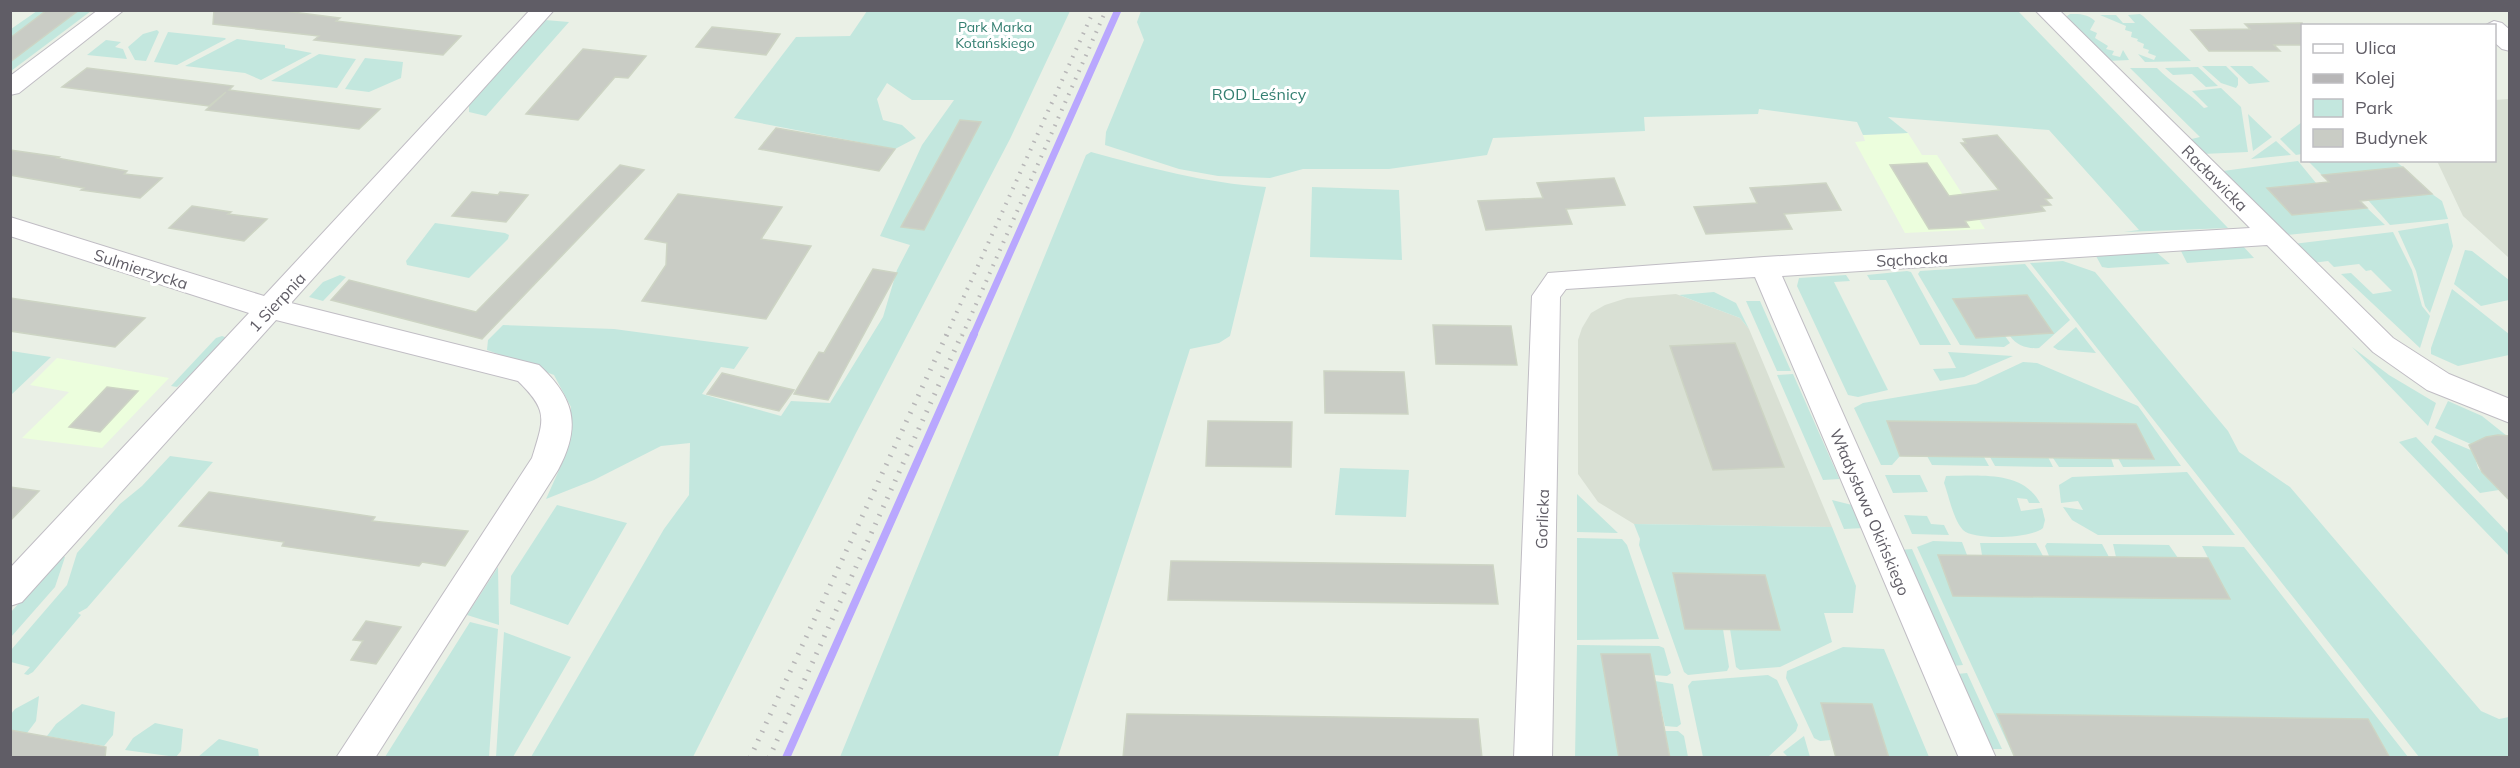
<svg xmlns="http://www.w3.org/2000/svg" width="2520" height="768" font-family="Mulish,sans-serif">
<rect width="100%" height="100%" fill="#eaf0e6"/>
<path fill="#ecfedd" d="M1908,133l14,22h15l48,74 -80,4 -50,-91 10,-1 -2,-6z
M57,358l112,20 -67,70 -80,-10 47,-46 -39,-7z"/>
<path fill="#d9e0d4" d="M2509,99h1l-1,159 -46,-42 -26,-55 57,-1 1,-60z
M1676,294l64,24 9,11 83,198 -198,-3 -36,-22 -20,-28v-134l4,-12 9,-15 14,-8 22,-7z"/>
<path fill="#c3e7de" d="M37,11h54l-80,60v-42z
M867,11h203l-60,128 -154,294 -163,324h-162l133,-228 25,-34 1,-52 -29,3 -67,34 -48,19 18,-40 7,-52 -17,-32 -67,-25 1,-10 15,-15 111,4 135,18 -15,22 -13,-2 -19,27 79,22 10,-15 39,2 53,-86 14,-47 13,-25 -30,-9 42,-91 32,-45h-42l-25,-17 -10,16 6,21 19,5 14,13 -21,11 -161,-31 62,-81 54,-1z
M1141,11h877l210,217 -104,4 15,-2 -90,-100 -161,-13 20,16 -45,2 -6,-13 -98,-13 -1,5 -114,3 1,14 -152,7 -6,17 -98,14h-86l-33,9 -52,-2 -39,-7 -74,-24 1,-13 38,-92 -7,-18z
M2070,14c10,0 18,0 25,7l-5,9 7,3 -2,5 13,8 -2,3 8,2 -2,4 8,2 3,-7 6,10 -21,1 -44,-43z
M2140,14l3,2 48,45 -46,1 -7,-8 16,6 2,-4 -8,-3 1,-3 -6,-2 1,-4 -7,-3 1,-2 -7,-2 1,-5 -7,-2 1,-4 -26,-11h16l7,8h12l-7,-8z
M545,20l24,2 -83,94 -17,-4v-7z
M157,30l2,2 -13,29 -11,-1 -7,-13 15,-13z
M168,32l57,6 1,1 -49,26 -23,-3z
M237,39l48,6v3l27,5 -51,27 -16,-7 -60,-7z
M106,40l15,2 -6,5 8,2 4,10 -40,-4z
M319,54l37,5 -19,29 -66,-7z
M365,58l38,4 -2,16 -32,14 -24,-3z
M2202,66h24l12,12v7l-2,3 -15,-5z
M2230,66h22l18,16 -21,2z
M2198,67l20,19 -12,1 -14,-13 -19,1 -8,-7z
M2130,68h27c15,15 32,25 47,40l4,-1 -16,-16 29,-3 20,19 7,45 -46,2 -15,-14 13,-3z
M2248,114l24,23 -19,14z
M2302,122v32l-6,1 -16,-16z
M2276,141l15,14 -40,4z
M1091,152c59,16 114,31 175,35l-36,149 -11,7 -29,6 -132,408h-218l246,-602z
M2298,161l18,22 -49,5 25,26 75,-6 18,17 -98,10 -64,-64z
M2308,161h87l8,6 -81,8z
M1312,187l87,3 3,70 -92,-3z
M2432,194l10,7 6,18 -58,6 -22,-25z
M435,223l70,10 4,2 -1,4 -39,39 -62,-13 -1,-4z
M2448,223l5,23 -23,67 -5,-7 -9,-35 -18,-40z
M2393,232l19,38 10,36 8,10 -10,32 -79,-74 10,-1 22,21 19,-3 -21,-21 -5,1 -7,-7 -25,3 -6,-6 -16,2 -19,-19z
M2242,245l12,13 -67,5 -7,-14z
M2465,250l7,1 37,29v20l-28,6 -27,-22z
M2155,251l15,13 -62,4 -6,-1 -6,-11z
M2063,261l32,11 133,159 11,21 51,35 191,224 18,8 10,-2v40h-90l-389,-494z
M2025,264l45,56 -31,28c-11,1 -22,-2 -29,-12l42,-3 -25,-38 -74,4 23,39 29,-2 5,7 -6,4 -44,-2 -42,-71 2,-3z
M1907,271l4,1 40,73h-31l-34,-65h-16l-3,-5z
M340,275l6,2 -23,24 -14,-4 14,-15z
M1846,275l4,6 -16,1 54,108 -30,7 -10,-2 -51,-109 2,-8z
M2452,289l57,45v21l-51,11 -27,-12v-6z
M1714,292l22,11 13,26 -9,-11 -61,-23z
M1746,301h14l31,70h-14z
M2076,327l20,26 -38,-3 -5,-3z
M222,336l8,3 -53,48 -6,-1 45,-48z
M2352,347l37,28 47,28 -8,23z
M11,351l40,6 -40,38h-1z
M1948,352l65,4 -49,21 -24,4 -7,-12 23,-1z
M2023,362l14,1 101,43 43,60 -58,1 -5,-9h36l-19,-34 -248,-3 13,35 -8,9h-11l-27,-57 9,-5 113,-19z
M1793,374l46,104 1,1 -17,1 -46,-105z
M2448,401l34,15 25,20 -21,1 -11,9 -40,-18z
M2435,435l38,16 5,17 21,22 -19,3 -49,-51z
M2416,437l93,97v22l-110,-114z
M170,456l43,6 -126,146 -9,5 3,2 -48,57 -5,3 -4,-1 6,-7 -19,-5v-12l56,-65 10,-32 43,-49 22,-18z
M1927,456l57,1 5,9 -57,-1z
M1990,457h58l5,10 -58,-1z
M2053,458h58l3,9h-55z
M1340,468l69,2 -3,47 -71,-2z
M2187,472l48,63h-137l-26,-15 -9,-13 20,3 -5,-9 -17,2 -2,-18 13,-8z
M1885,475h35l8,17 -35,1z
M1946,476c31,0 77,-6 94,27h-11l-2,-4 -10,-1 4,13 21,-3 3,12 -2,8c-11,10 -69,13 -80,2 -10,-11 -14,-34 -19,-47z
M1577,494l41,39 -41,-1z
M1832,500l20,5 12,23 -20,1z
M557,505l70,18 -59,102 -58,-21 1,-28z
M1904,515l23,1 4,8 13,1 5,10 -37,-1z
M1634,524l198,3 24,59 -3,27h-29l8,29 -52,25 -40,3 -4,-3 -6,-38 50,1 -15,-55 -92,-1 12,55h38l6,38 -2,4 -39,4 -4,-3 -45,-127 1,-6z
M1577,538l45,1 5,6 32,94 -82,1z
M1933,541l29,1 5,13h-29l16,41 275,3 -27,-53 42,1 164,210h-18l-22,-38 -370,-5 16,43 -97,-210z
M1980,543h56l7,13 -61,-1z
M2047,543l55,1 7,13 -60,-1 -4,-10z
M2113,544l56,1 9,13 -62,-1z
M1912,549l51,116 -11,1 -52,-116z
M62,555l3,2 -10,30 -44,50v-25z
M498,567l1,58 -32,-10z
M470,622l28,7 -9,128h-104z
M504,632l67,25 -58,100h-17z
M1577,645l82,1 5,2 7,25 -4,3 -13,-1 -4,-20 -49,-1 18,103 -44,1z
M1843,647l41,2 45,108h-40l-17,-53 -51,-1 10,37 -11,1 -6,-3 -28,-60 1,-7z
M1967,673l35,76h-11l-34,-75z
M1768,675l9,5 21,45 -2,6 -28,26h-65l-15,-71 4,-5z
M1655,681l18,3 8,40 -4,3 -12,-1z
M39,696l-3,25 -9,12 -16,-3v-16l4,-5z
M82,704l33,8 -2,23 -9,11 -57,-10 9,-12z
M155,723l28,6 -2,22 -5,6 -51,-7 8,-12z
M1665,731h13l6,5 4,21h-18z
M1804,736l6,21h-22l-5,-5z
M219,739l39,10 1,8h-61z"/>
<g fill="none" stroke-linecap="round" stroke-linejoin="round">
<path stroke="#b9a7fe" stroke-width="7" d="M973,336l145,-326"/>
<path stroke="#b9a7fe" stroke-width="8" d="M786,758l188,-424"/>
</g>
<path fill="#c9ccc5" stroke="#cdd4c4" stroke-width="1.5" d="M47,10h32l-69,52v-24z
M214,10h63l63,8 -4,3 125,15 -18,19 -129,-15 5,-4 -106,-12z
M2302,23v22h-28l6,6h-71l-18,-21 59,-1 -5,-5z
M712,27l68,7 -14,21 -70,-8z
M583,49l63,7 -18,22 -13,-1 -37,43 -52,-6z
M87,68l146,18 -4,4 151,19 -21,20 -153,-19 20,-18 -17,14 -147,-19z
M960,120l21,2 -57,108 -23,-3z
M776,128l119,21 -16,22 -120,-22z
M1997,135l55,63 -7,1 6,6 -10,1 4,5 -80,10 4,6 -40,2 -39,-64 37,-2 22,33 50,-6 -38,-47h5l-3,-4z
M10,150l49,7 -2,1 70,13 -3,3 38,4 -22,20 -59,-8 3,-2 -74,-13z
M620,165l24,5 -162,169 -151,-39 18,-20 127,32z
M2403,167l29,27 -72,7 7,7 -75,7 -25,-27 62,-6 -7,-7z
M1614,178l11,27 -59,4 6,15 -86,6 -8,-29 65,-3 -6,-15z
M1826,183l15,27 -57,4 8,15 -86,5 -12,-27 63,-4 -7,-15z
M472,192l26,3 2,-3 28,3 -22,27 -54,-6z
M678,194l104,13 -21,32 50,7 -45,73 -124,-18 24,-36 1,-22 -22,-4z
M192,206l39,6 -3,2 39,5 -23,22 -75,-13z
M873,269l24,4 -69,127 -34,-6 25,-42 5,1z
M2027,295l26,38 -77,5 -23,-39z
M10,298l135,20 -30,29 -105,-16z
M1433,325l78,1 6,39 -81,-1z
M1735,343l13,32 36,92 -71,3 -43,-124z
M1324,371l80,1 4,42 -83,-1z
M722,373l72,17 -15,21 -72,-17z
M107,387l31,4 -38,41 -31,-5z
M1208,421l84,1 -1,45 -85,-1z
M1887,421l249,3 18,35 -254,-3z
M2498,435l12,1v65l-28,-29 -13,-27 17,-8z
M10,487l29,4 -29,30z
M209,492l166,25 -3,4 96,10 -23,35 -23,-4 -3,4 -137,-20 2,-4 -105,-16z
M1938,555l270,3 22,41 -277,-3z
M1171,561l322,4 5,39 -330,-4z
M1673,573l92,2 15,55 -95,-1z
M366,621l35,6 -25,37 -25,-4 12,-19 -10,-1z
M1601,654h49l20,104h-51z
M1821,703l51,1 17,54h-53z
M1127,714l351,5 4,39h-359z
M1997,714l371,5 22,39h-375z
M10,730l96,17 -1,11h-95z"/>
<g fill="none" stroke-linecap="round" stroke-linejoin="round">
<defs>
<path id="minor" d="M98,10h26l-105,83 -9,2v-19z
M530,10h24l-263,293 248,62c35,33 43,60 19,105l-183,288h-39l196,-300c12,-39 17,-47 -14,-77l-242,-61 -254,282 -12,4v-38l239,-255 -239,-77v-19l254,79z
M2035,10h24l334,328 56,36 61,25v24l-83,-33 -54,-38 -106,-107 -485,31 214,482h-37l-204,-481 -189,12 -6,8 -8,461h-38l18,-462 16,-23 216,-16 486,-29z
M2494,21l8,2 8,7v21l-8,-2 -8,-7v-16h-10z"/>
</defs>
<use href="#minor" stroke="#c0bdc4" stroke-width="2"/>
<use href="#minor" fill="#fff" fill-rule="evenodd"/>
<path stroke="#b7b6b7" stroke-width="4" stroke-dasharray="1.5 7" stroke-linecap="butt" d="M946,336l148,-326
M962,336l144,-326"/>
<path stroke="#b7b6b7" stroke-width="5" stroke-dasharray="1.5 8" stroke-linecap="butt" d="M750,758l197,-424
M769,758l193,-424"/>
</g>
<g text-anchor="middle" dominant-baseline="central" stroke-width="6" stroke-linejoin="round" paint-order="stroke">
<g font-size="14" fill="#347f71" stroke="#fff">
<text x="995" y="27">Park Marka<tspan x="995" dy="16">Kotańskiego</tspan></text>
</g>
<g font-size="16" fill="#347f71" stroke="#fff">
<text x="1259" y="94">ROD Leśnicy</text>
</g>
<g font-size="16" fill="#605d66" stroke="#fff">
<text transform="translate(2215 178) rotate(45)">Racławicka</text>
<text transform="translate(1912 259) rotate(-3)">Sąchocka</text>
<text transform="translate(141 269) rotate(18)">Sulmierzycka</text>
<text transform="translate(277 302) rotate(-47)">1 Sierpnia</text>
<text transform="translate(1870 512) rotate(67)">Władysława Okińskiego</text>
<text transform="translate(1542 519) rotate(-88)">Gorlicka</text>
</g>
</g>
<rect width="2520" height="768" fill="none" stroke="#605d66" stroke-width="24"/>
<rect x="2301" y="24" width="195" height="138" fill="#ffffff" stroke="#bfbec2" stroke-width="1.5"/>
<rect x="2313" y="44" width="30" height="9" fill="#ffffff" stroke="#bfbec2" stroke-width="1.5"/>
<text x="2355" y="54" font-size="18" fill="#605d66">Ulica</text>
<rect x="2313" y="74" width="30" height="9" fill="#b7b6b7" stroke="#bfbec2" stroke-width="1.5"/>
<text x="2355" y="84" font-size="18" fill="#605d66">Kolej</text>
<rect x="2313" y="99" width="30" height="18" fill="#c3e7de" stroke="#bfbec2" stroke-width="1.5"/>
<text x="2355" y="114" font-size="18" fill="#605d66">Park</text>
<rect x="2313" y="129" width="30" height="18" fill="#c9ccc5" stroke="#bfbec2" stroke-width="1.5"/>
<text x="2355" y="144" font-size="18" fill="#605d66">Budynek</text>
</svg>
